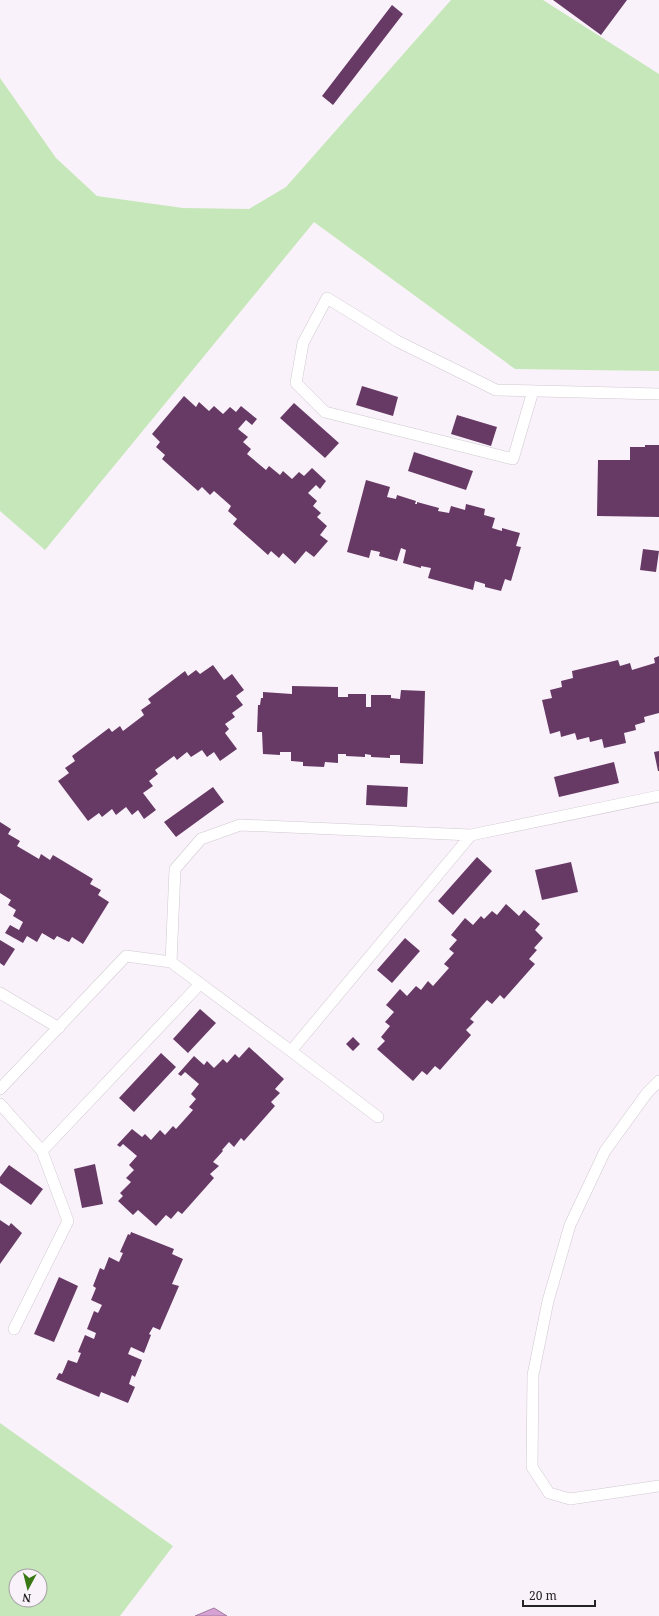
<svg xmlns="http://www.w3.org/2000/svg" width="659" height="1616" font-family="'Noto Serif',serif">
<rect width="100%" height="100%" fill="#faf2fa"/>
<path fill="#c6e7b9" fill-rule="evenodd" d="M451,0h92l116,74v297l-144,-2 -201,-147 -269,328 -45,-39v-433l56,80 41,38 86,12 66,1 37,-22z
M0,1423l173,123 -53,70h-120zM16,1576h24v24h-24z"/>
<path fill="#d6a2d4" stroke="#a17c9f" d="M214,1608l13,8h-32z"/>
<path fill="#673a66" d="M553,0h74l-26,35z
M392,5l11,9 -70,91 -11,-9z
M362,386l36,11 -5,19 -37,-11z
M184,396l12,11 3,-5 10,9 5,-5 9,8 7,-7 6,5 5,-6 16,13 -5,6 -6,-5 -8,9 10,8 -5,5 8,7 -4,5 19,16 3,-4 11,9 3,-4 9,8 7,-7 5,4 8,-8 14,13 -6,8 -4,-4 -8,8 9,8 -4,5 8,7 -4,4 10,9 -7,9 8,6 -14,16 -8,-6 -11,13 -12,-11 -4,5 -8,-7 -3,4 -35,-31 4,-5 -9,-8 3,-5 -17,-15 -4,4 -8,-8 -4,4 -36,-32 3,-4 -9,-8 4,-5 -8,-8z
M294,403l45,40 -14,15 -45,-40z
M457,415l40,12 -6,19 -40,-12z
M645,445h14v72l-62,-1 1,-56h32v-13h15z
M414,452l59,19 -7,19 -58,-19z
M366,480l24,7 -3,10 9,2 1,-4 19,6 -1,3h2v-2l22,6 -1,3 11,2 2,-7 14,4 1,-6 19,5 -1,6 11,3 -3,10 10,3v-3l18,5 -4,13 5,1 -10,34 -6,-2 -4,12 -16,-4v-3l-10,-3 -2,9 -45,-12 3,-10 -10,-2v2l-18,-5 3,-13 -5,-2 -4,13 -18,-5 1,-4 -9,-2 -2,8 -22,-6z
M643,549l16,2 -3,21 -16,-2z
M659,656v57l-15,4 1,5 -10,3 1,5 -12,3 2,10 -22,5 -2,-9 -12,3 -1,-5 -12,3 -2,-7 -14,4 -1,-6 -10,3 -8,-34 10,-2 -2,-8 12,-3 -1,-6 12,-3 -1,-7 46,-11 2,6 10,-3 2,7 23,-7 -1,-5z
M213,665l11,15 8,-6 12,16 -8,6 7,9 -11,8 3,4 -10,7 4,5 -4,4 12,16 -17,12 -6,-9 -7,5 -5,-7 -11,7 -4,-5 -10,8 -3,-4 -19,14 3,4 -9,7 4,5 -10,7 13,17 -12,9 -6,-9 -6,5 -6,-8 -10,8 -4,-6 -10,8 -3,-4 -11,8 -30,-40 11,-8 -4,-5 10,-7 -3,-5 37,-28 3,4 8,-6 3,5 21,-16 -3,-5 10,-7 -3,-4 37,-28 3,5 8,-6 4,4z
M292,686l46,1v10h10v-3h18v13h5v-12h20v3l9,1 1,-9 24,1 -2,73 -23,-1v-8h-10v3l-19,-1v-2l-6,-1v3l-19,-1v-2h-8v9l-13,-1 -1,5 -21,-1v-4l-12,-1v-9h-11v3l-17,-1 -1,-22h-5l1,-27h2l1,-7h2v-6l29,2z
M659,751v20h-1l-4,-19z
M614,762l5,21 -60,14 -5,-20z
M367,785l41,2 -1,20 -41,-2z
M213,787l11,15 -48,35 -12,-15z
M0,822l11,7 -3,5 12,7 -3,5 22,13 2,-5 9,6 3,-5 40,24 -3,5 11,6 -3,5 11,7 -26,42 -11,-7 -3,5 -12,-6 -3,4 -12,-7 -5,9 -10,-6 -4,7 -18,-10 5,-8 9,5 4,-8 -10,-6 3,-6 -8,-5 3,-5 -11,-7z
M477,857l15,14 -39,44 -15,-14z
M571,862l7,30 -36,8 -7,-30z
M506,904l13,12 5,-6 16,14 -5,6 8,8 -9,10 3,2 -8,9 6,5 -31,35 -4,-4 -8,9 -5,-4 -17,19 4,3 -8,8 5,5 -31,35 -5,-4 -8,9 -5,-4 -9,10 -36,-32 8,-8 -4,-4 9,-11 -5,-4 9,-10 -8,-7 14,-16 7,7 9,-10 5,4 7,-9 5,5 16,-18 -5,-4 10,-11 -5,-4 8,-9 -6,-5 14,-17 8,7 8,-9 3,3 8,-8 5,4z
M405,938l15,13 -28,32 -15,-13z
M0,940l15,9 -11,17 -4,-3z
M200,1009l16,14 -28,30 -15,-14z
M353,1037l7,7 -7,7 -7,-7z
M249,1047l35,32 -9,10 5,4 -9,9 4,4 -31,35 -3,-3 -7,9 -5,-5 -7,8 1,1 -10,11 6,4 -9,8 4,4 -32,36 -4,-3 -7,8 -5,-4 -10,11 -18,-16 -5,5 -15,-14 5,-5 -3,-3 11,-11 -5,-4 8,-8 -5,-5 8,-9 -14,-12 -3,3 -3,-2 15,-16 10,8 3,-3 6,6 9,-10 5,5 8,-9 3,3 17,-19 -4,-3 7,-8 -5,-5 8,-10 -14,-12 -4,4 -3,-2 16,-18 10,9 3,-4 7,7 9,-9 4,4 8,-9 4,4z
M161,1053l15,14 -42,45 -15,-14z
M95,1164l8,40 -21,4 -8,-39z
M9,1165l34,24 -12,16 -31,-22v-6z
M0,1220l9,6 2,-3 11,10 -22,31z
M131,1232l43,17 -2,5 11,5 -11,25 7,2 -19,44 -7,-3 -4,7 2,1 -7,18 -13,-6 -3,7 14,6 -7,17 -3,-2 -3,9 6,3 -7,16 -27,-11 -2,5 -43,-18 3,-6 3,1 6,-14 9,3 4,-10 -3,-1 7,-17 9,4 2,-6 -9,-4 7,-18 4,2 4,-8 -11,-5 5,-12 -3,-2 7,-18 4,2 5,-13 10,5 4,-9 -3,-1 8,-18 2,1z
M59,1277l19,9 -24,56 -20,-8z"/>
<g fill="none" stroke-linecap="round" stroke-linejoin="round">
<defs>
<path id="service" d="M533,391l-20,68 -188,-47 -29,-29 7,-40 24,-45 70,43 99,49 163,4
M171,962l4,-93 26,-30 39,-14 231,10 188,-39
M0,993l59,35
M291,1051l180,-216
M659,1081l-12,12 -42,58 -35,74 -22,76 -15,74 -1,92 17,26 21,6 89,-13
M0,1089l126,-133 45,6 120,89 87,66
M0,1104l42,47
M14,1329l54,-108 -26,-70 158,-167"/>
</defs>
<use href="#service" stroke="#d0c9d0" stroke-width="12"/>
<use href="#service" stroke="#fff" stroke-width="11"/>
</g>
<g transform="translate(28 1588) rotate(187)"><circle r="19" fill="#faf2fa" stroke="#a59fa4"/>
<path d="M0-3L7 15L0 10L-7 15Z" fill="#397814"/>
<text y="-6" font-size="11" font-weight="bold" text-anchor="middle" fill="#252224">N</text>
</g>
<path d="M523 1600v6h72v-6" fill="none" stroke="#252224" stroke-width="2"/>
<text x="529" y="1600" font-size="12" fill="#252224" stroke="#faf2fa" stroke-width="3" paint-order="stroke">20 m</text>
</svg>
